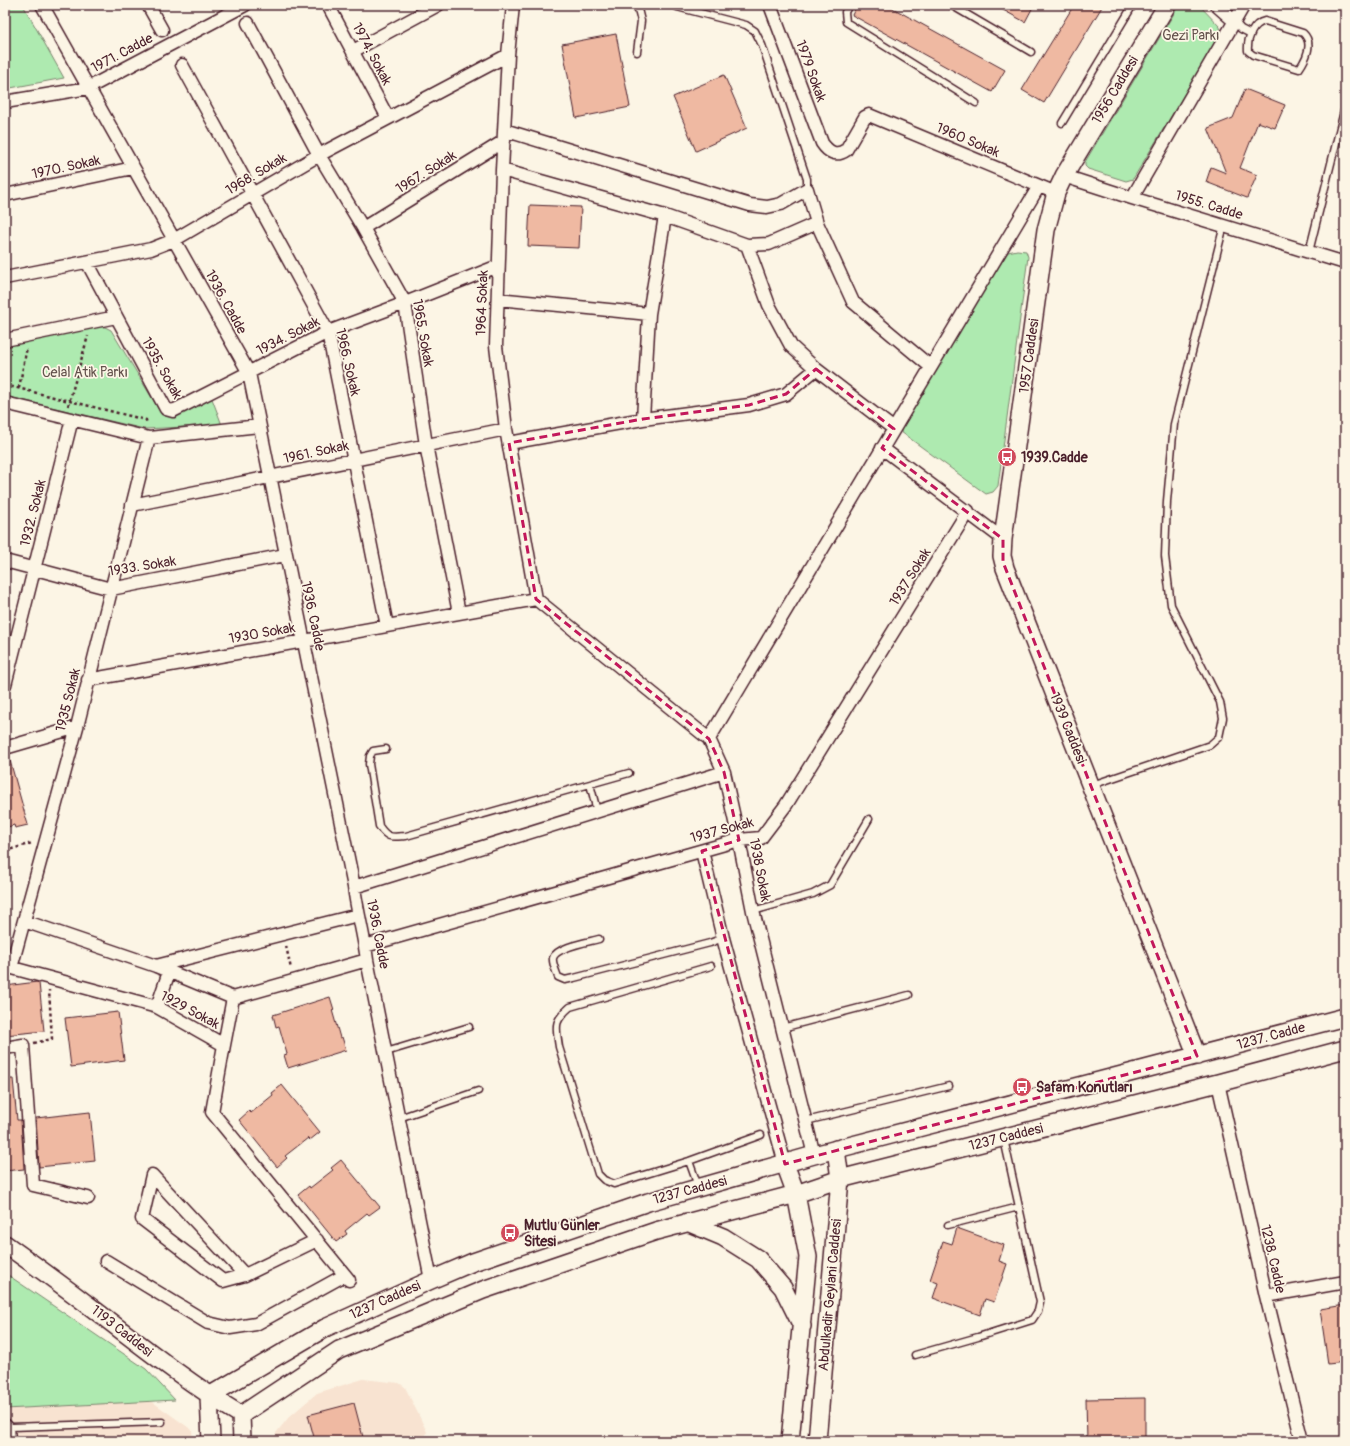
<svg xmlns="http://www.w3.org/2000/svg" width="1350" height="1446" font-family="Pangolin,sans-serif">
<rect width="100%" height="100%" fill="#fcf5e5"/>
<filter id="ink" filterUnits="userSpaceOnUse"><feTurbulence type="fractalNoise" baseFrequency=".025" numOctaves="2"/><feDisplacementMap in="SourceGraphic" scale="8" xChannelSelector="R" yChannelSelector="G"/><feConvolveMatrix kernelMatrix="1 2 1 2 8 2 1 2 1" color-interpolation-filters="sRGB"/></filter>
<g filter="url(#ink)">
<path fill="#f8e3d1" d="M5,1297l187,133 1,11h-188z
M363,1379l36,4 6,4 22,45 -5,9h-147l1,-8 13,-16 28,-24z"/>
<path fill="#aeeab0" stroke="#7c846e" d="M5,5h18l41,73 -59,11z
M1179,5h20l21,22 1,6 -3,6 -85,140 -7,2 -38,-12 -3,-3v-4z
M1017,250l9,1 2,6 -30,229 -5,6 -7,2 -85,-62 1,-10 106,-170z
M97,326l8,1 6,3 50,83 6,3h5l39,-20 11,29 -78,4 -139,-33v-51z
M5,1273l141,96 29,31 -170,9z"/>
<path fill="#efb9a2" stroke="#4a1f2b" d="M857,5h30l118,65 -13,22 -140,-77z
M994,5h40l-9,17z
M1074,5h29l-59,98 -22,-13z
M616,34l14,73 -54,11 -14,-74z
M724,75l23,53 -51,23 -23,-54z
M1245,89l40,16 -10,23 -17,-6 -18,46 17,7 -10,23 -41,-16 5,-15 15,6 -18,-45 25,-10z
M530,205l51,2 -2,41 -51,-2z
M5,757h4l19,68 -13,3 -1,-3 -9,3z
M37,982l2,1 5,48 -39,4v-49z
M330,997l4,13h-2l8,28 2,-1 4,13 -58,18 -4,-13 3,-1 -8,-28 -3,1 -3,-12z
M118,1012l6,48 -53,7 -6,-49z
M5,1079h8l4,41h4l3,49 -19,2z
M282,1085l38,47 -10,8 -2,-2 -23,18 2,2 -10,9 -38,-47 10,-9 2,2 22,-18 -1,-2z
M90,1112l5,49 -56,6 -3,-49z
M341,1160l39,47 -11,8 -2,-2 -22,18 2,3 -11,8 -38,-47 11,-9 1,2 23,-18 -2,-2z
M957,1228l47,17 -5,16 8,3 -13,38 -9,-3 -5,16 -47,-17 5,-15 -8,-3 13,-39 9,3z
M1345,1305v57l-17,2 -8,-55z
M1145,1398v43h-58l-1,-42z
M354,1403l10,38h-49l-7,-26z"/>
<g fill="none" stroke-linecap="round" stroke-linejoin="round">
<defs>
<path id="lane" d="M632,5l6,4 3,12 -4,31
M849,5l-4,7 1,10 130,81
M951,5l80,47
M677,7l69,18 9,6 7,14 45,134v10
M1234,21l7,8 10,5
M1265,21l38,12c11,10 3,26 -4,36l-46,-14 -5,-4c-1,-12 4,-27 17,-30z
M1062,123l71,-118
M1309,252l36,-145
M386,749l-13,2 -3,5 -1,8 10,62c9,13 12,11 27,10l223,-63
M590,784l7,27
M1092,785l118,-40 9,-8 4,-19 -3,-16 -49,-97 -6,-49 2,-55 7,-77 50,-199
M753,911l60,-17 17,-9 39,-66
M599,939c-11,3 -43,8 -46,19 -1,5 3,13 5,19l7,3 9,-2 136,-35 13,-5
M711,966l-141,41c-17,15 -14,19 -11,40l39,127 6,6 10,4 75,-23 72,-26
M782,1028l127,-33
M386,1052l83,-25
M399,1118l79,-27
M806,1121l143,-35
M689,1161l9,25
M948,1225l71,-18
M915,1355l63,-18 54,-17 6,-9 2,-9 -36,-163
M5,1421l6,6 1,14
M11,1427l151,-5"/>
<path id="street" d="M42,5l207,368 105,514c3,24 10,49 13,73l64,320
M148,5l14,25
M328,5l60,113
M513,5l-5,50 -6,115 -6,176 10,83 30,170
M770,5l52,138c6,9 14,14 24,7l19,-33 4,-2 187,78
M1216,5l18,16
M248,23l71,132 44,73 42,75 21,142 33,168
M353,51l85,-46
M182,65l146,267 59,294
M5,102l83,-14 157,-83
M504,130l246,75 17,2 14,-3 26,-15 10,34
M502,170l163,46 -16,98 -6,105
M1064,176l68,22 213,65
M5,195l128,-27
M1132,198l112,-193
M665,216l82,29 22,60 22,41 25,23 78,60
M363,228l141,-87
M747,245l22,-1 48,-21 36,79 78,65
M87,262l79,147 7,2 155,-79 77,-29 93,-37
M5,278l146,-29 23,-9 145,-85 189,-100
M498,299l151,15
M5,340l111,-23
M5,403l144,35 110,-12
M509,443l134,-24 106,-14 37,-11 30,-25
M882,448l121,91
M132,505l374,-76
M5,561l106,28 174,-34
M536,599l173,140 15,33 15,68 14,71 61,244
M88,680l448,-81
M5,685l67,-266
M709,739l330,-553
M5,748l72,-21
M702,851l21,87 62,226
M354,887l370,-115
M24,921l132,45 77,32 134,-38
M365,946l374,-106 22,-2 25,-33 182,-294
M5,966l152,41 67,38 -12,67 137,168
M156,966l202,-51
M11,968l66,-241 72,-289
M157,1007l12,-35
M224,1045l9,-47
M5,1048l18,-3 10,140 55,13
M1218,1083l48,213 36,145
M106,1261l102,62 22,5 26,-4 89,-49
M245,1275l-22,6 -81,-62 10,-44 93,100 72,-35
M1266,1296l79,-14"/>
<path id="secondary" d="M1167,5l-103,171 -8,17 -10,37 -43,309 -1,17 3,12 192,488
M785,1164l11,30 12,63 -18,184
M687,1222l36,15 35,22 25,29 19,38
M5,1244c31,22 61,44 91,67 47,36 94,73 145,104
M209,1396l116,-68 106,-48 42,-18 175,-60 166,-47 531,-138
M209,1396l2,45
M241,1415l98,-65 144,-60 173,-59 140,-37 44,-15 378,-96 127,-34
M241,1415l1,26
M817,1441l23,-262 -4,-30"/>
</defs>
<use href="#lane" stroke="#4a1f2b" stroke-width="9"/>
<use href="#street" stroke="#4a1f2b" stroke-width="15"/>
<use href="#secondary" stroke="#4a1f2b" stroke-width="20"/>
<path stroke="#4a1f2b" stroke-width="2.5" stroke-dasharray="3 3" stroke-linecap="butt" d="M5,385l141,35 1,4
M19,388l8,-41
M68,406l20,-70
M5,851l27,-8
M286,946l5,23
M34,1043l18,-4 -3,-49"/>
<use href="#lane" stroke="#fcf5e5" stroke-width="6"/>
<use href="#street" stroke="#fcf5e5" stroke-width="12"/>
<use href="#secondary" stroke="#fcf5e5" stroke-width="17"/>
</g>
</g>
<path fill="none" stroke="#c2185b" stroke-width="3" stroke-dasharray="8 5" stroke-linejoin="round" d="M816,369l78,60 -12,19 121,91v23l194,494 -412,108 -83,-313 37,-11 -15,-68 -15,-33 -173,-140 -27,-156 134,-24 106,-14 37,-11z"/>
<defs>
<symbol id="bus-disc" viewBox="-11 -11 22 22"><circle r="9.5" fill="#d1495b" stroke="#fcf5e5"/><path d="M-5-6H5V4H4V6H2V4H-2V6H-4V4H-5ZM-3.5-4V0h7V-4ZM-3.5 1.2v1.5H-2V1.2ZM2 1.2v1.5H3.5V1.2Z" fill="#fff"/></symbol>
</defs>
<g fill-rule="evenodd">
<use href="#bus-disc" x="996" y="446" width="22" height="22"/>
<use href="#bus-disc" x="1011" y="1076" width="22" height="22"/>
<use href="#bus-disc" x="499" y="1222" width="22" height="22"/>
</g>
<g text-anchor="middle" dominant-baseline="central" stroke-width="3.5" stroke-linejoin="round" paint-order="stroke">
<g font-size="14" fill="#63524c" stroke="#fcf5e5">
<text x="1191" y="35">Gezi Parkı</text>
<text x="85" y="372">Celal Atik Parkı</text>
</g>
<g font-size="14" fill="#4a1f2b" stroke="#fcf5e5">
<text transform="translate(122 53) rotate(-28)">1971. Cadde</text>
<text transform="translate(372 54) rotate(62)">1974. Sokak</text>
<text transform="translate(811 71) rotate(70)">1979 Sokak</text>
<text transform="translate(1115 90) rotate(-59)">1956 Caddesi</text>
<text transform="translate(968 140) rotate(23)">1960 Sokak</text>
<text transform="translate(66 167) rotate(-12)">1970. Sokak</text>
<text transform="translate(426 172) rotate(-32)">1967. Sokak</text>
<text transform="translate(256 174) rotate(-31)">1968. Sokak</text>
<text transform="translate(1209 205) rotate(17)">1955. Cadde</text>
<text transform="translate(226 302) rotate(61)">1936. Cadde</text>
<text transform="translate(482 303) rotate(-88)">1964 Sokak</text>
<text transform="translate(423 333) rotate(80)">1965. Sokak</text>
<text transform="translate(288 336) rotate(-27)">1934. Sokak</text>
<text transform="translate(1029 356) rotate(-82)">1957 Caddesi</text>
<text transform="translate(348 362) rotate(77)">1966. Sokak</text>
<text transform="translate(162 368) rotate(61)">1935. Sokak</text>
<text transform="translate(316 452) rotate(-12)">1961. Sokak</text>
<text transform="translate(33 513) rotate(-76)">1932. Sokak</text>
<text transform="translate(142 566) rotate(-9)">1933. Sokak</text>
<text transform="translate(910 577) rotate(-58)">1937 Sokak</text>
<text transform="translate(313 616) rotate(78)">1936. Cadde</text>
<text transform="translate(262 633) rotate(-10)">1930 Sokak</text>
<text transform="translate(68 700) rotate(-76)">1935 Sokak</text>
<text transform="translate(1068 728) rotate(68)">1939 Caddesi</text>
<text transform="translate(722 830) rotate(-15)">1937 Sokak</text>
<text transform="translate(760 870) rotate(79)">1938 Sokak</text>
<text transform="translate(378 934) rotate(79)">1936. Cadde</text>
<text transform="translate(190 1010) rotate(28)">1929 Sokak</text>
<text transform="translate(1271 1036) rotate(-15)">1237. Cadde</text>
<text transform="translate(1006 1137) rotate(-14)">1237 Caddesi</text>
<text transform="translate(690 1190) rotate(-15)">1237 Caddesi</text>
<text transform="translate(1273 1259) rotate(77)">1238. Cadde</text>
<text transform="translate(830 1295) rotate(-85)">Abdulkadir Geylani Caddesi</text>
<text transform="translate(385 1300) rotate(-24)">1237 Caddesi</text>
<text transform="translate(122 1331) rotate(38)">1193 Caddesi</text>
</g>
<g font-size="14" font-weight="bold" fill="#4a1f2b" stroke="#fcf5e5" text-anchor="start">
<text x="1021" y="457">1939.Cadde</text>
<text x="1036" y="1087">Safam Konutları</text>
<text x="524" y="1225">Mutlu Günler<tspan x="524" dy="16">Sitesi</tspan></text>
</g>
</g>
<rect width="1350" height="1446" fill="none" stroke="#fcf5e5" stroke-width="20"/>
<rect x="10" y="10" width="1330" height="1426" fill="none" stroke="#4a1f2b" stroke-width="1.5" filter="url(#ink)"/>
</svg>
